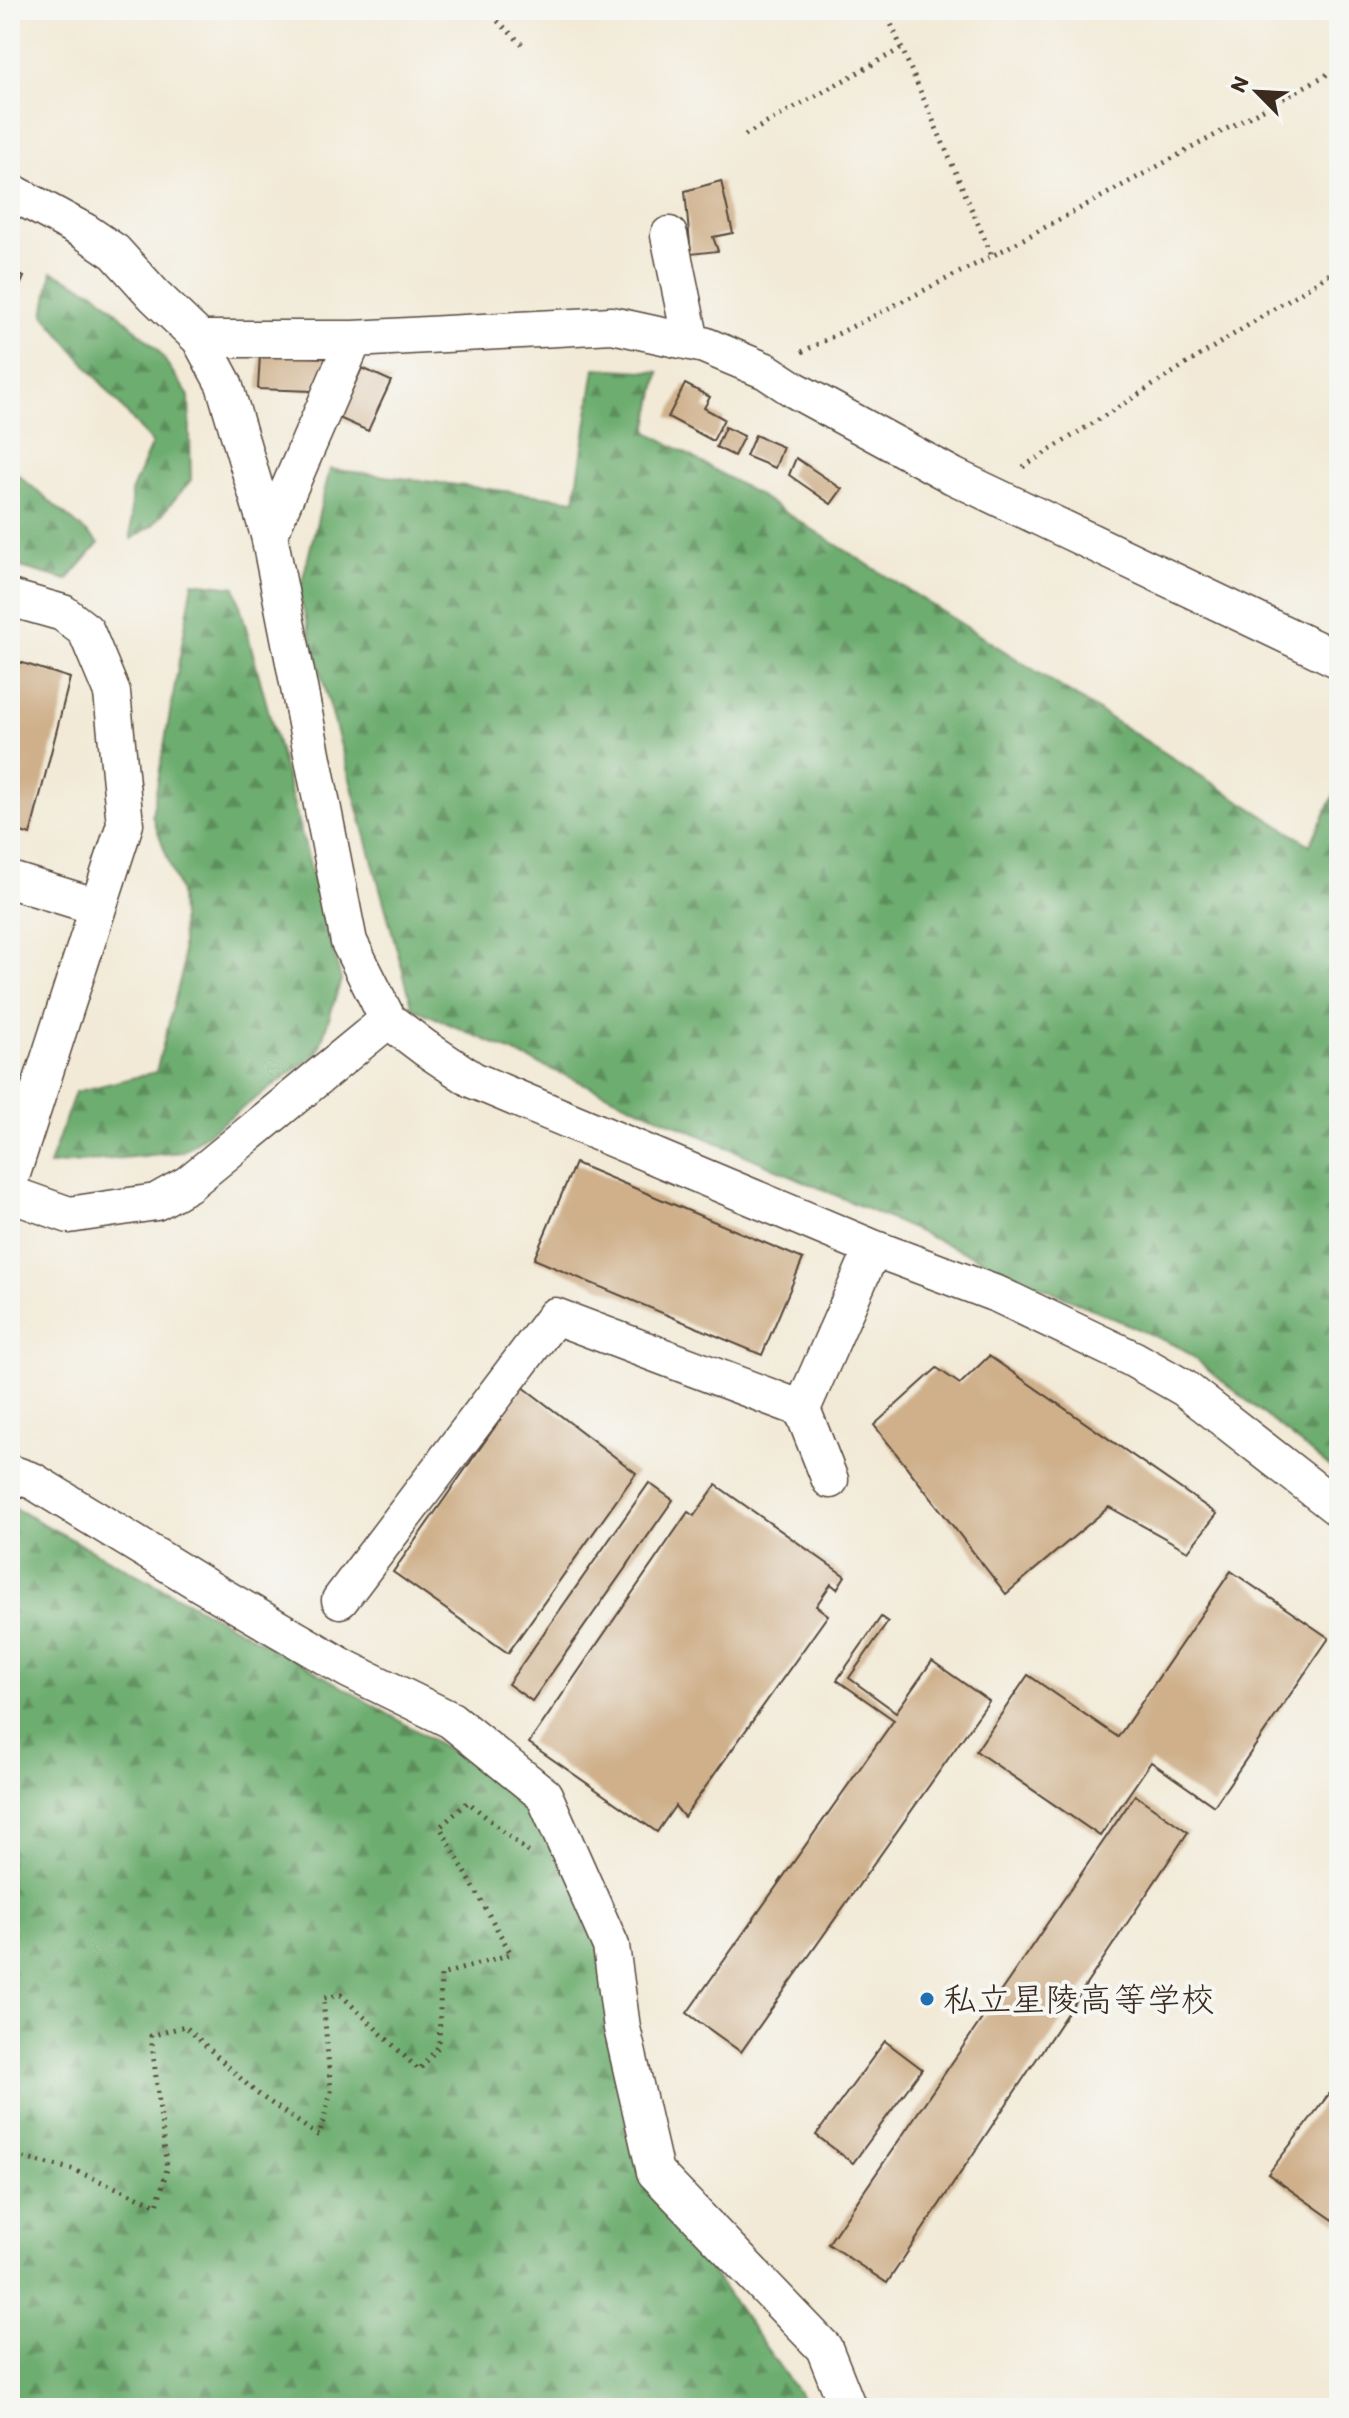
<svg xmlns="http://www.w3.org/2000/svg" width="1349" height="2418" font-family="Itim,'Klee One',sans-serif">
<defs>
<pattern id="forest-firs" width="22" height="20" patternUnits="userSpaceOnUse" patternTransform="scale(2)"><rect width="22" height="20" fill="#6dad70"/><path d="M5 1l3.5 6h-7zM16 11l3.5 6h-7z" fill="#5b8d5b"/></pattern>
</defs>
<rect width="100%" height="100%" fill="#f6f6f2"/>
<filter id="ink" filterUnits="userSpaceOnUse"><feTurbulence type="fractalNoise" baseFrequency=".0125" numOctaves="2"/><feDisplacementMap in="SourceGraphic" scale="16" xChannelSelector="R" yChannelSelector="G"/><feConvolveMatrix kernelMatrix="1 2 1 2 8 2 1 2 1" color-interpolation-filters="sRGB"/></filter>
<filter id="wash" filterUnits="userSpaceOnUse"><feTurbulence type="fractalNoise" baseFrequency=".006" numOctaves="4" result="noise"/><feDisplacementMap in="SourceGraphic" scale="32" xChannelSelector="R" yChannelSelector="G"/><feGaussianBlur stdDeviation="1.8" result="paint"/><feColorMatrix in="noise" values="0 0 0 0 0 0 0 0 0 0 0 0 0 0 0 0 0 1.4 0 .05"/><feComposite in="paint" operator="in"/></filter>
<g filter="url(#wash)">
<rect width="100%" height="100%" fill="#f2ead7"/>
<path fill="url(#forest-firs)" stroke="#546c47" stroke-width="2" d="M52,272l45,21 60,56 32,47 2,84 -39,46 -21,13v-47l21,-49 -108,-128z
M595,368l64,4 -12,59 111,64 552,350 29,-60v690l-156,-126 -770,-341 -114,-414 31,-125 245,31z
M10,468l89,75 -32,37 -57,-16z
M193,582l42,5 106,393 -23,73 -136,99 -133,13 26,-73 81,-20 27,-104 -3,-75 -28,-78z
M10,1506l300,162 219,129 67,113 45,262 168,236h-799z"/>
<g id="blocks">
<path fill="#cfb08b" d="M721,181l12,52 -20,4 5,14 -27,3 -6,-63z
M10,270l14,7 -14,30z
M260,355l67,3 -14,33 -55,-2z
M362,368l29,13 -23,50 -29,-13z
M685,384l25,13 -6,11 20,11 -11,22 -45,-24z
M725,427l19,9 -10,20 -18,-9z
M755,435l28,12 -8,21 -29,-12z
M796,458l46,31 -11,15 -42,-29z
M10,659l60,19 -40,157 -20,-7z
M575,1163l228,96 -41,96 -228,-96z
M989,1356l228,158 -29,37 -79,-44 -103,87 -132,-169 63,-57 23,16z
M523,1387l113,86 -128,180 -115,-81z
M649,1483l24,17 -141,201 -24,-17z
M716,1485l129,91 -8,13 -6,-5 -15,22 12,9 -144,202 -9,-11 -18,26 -128,-89 159,-231 6,4z
M1231,1571l98,67 -115,168 -63,-44 -51,74 -124,-85 52,-76 90,62z
M881,1617l7,5 -39,56 47,34 36,-51 57,40 -248,351 -54,-39 207,-293 -57,-40z
M1135,1795l53,37 -301,451 -59,-39z
M885,2041l37,28 -69,94 -37,-28z
M1339,2081v143l-71,-50z"/>
</g>
</g>
<g filter="url(#ink)">
<use href="#blocks" fill-opacity="0" stroke="#56473a" stroke-width="2"/>
<g fill="none" stroke-linecap="round" stroke-linejoin="round">
<defs>
<path id="minor" d="M10,191l74,40 31,21 39,43 46,44 24,45 45,151 80,407 39,78 37,28 48,32 400,168 126,47 134,64 51,29 155,121
M669,235l22,107
M200,339h154l258,-14 92,20 62,26 29,19 158,86 386,184
M269,535l85,-196
M10,598l53,15 23,18 26,62 13,131 -115,356
M10,880l88,27
M10,1194l59,21 87,-13 32,-18 200,-164
M802,1409l28,71
M10,1473l23,8 168,103 146,85 104,51 93,75 67,151 11,82 33,144 169,176 24,60
M340,1600l215,-284 247,93 71,-161"/>
</defs>
<use href="#minor" stroke="#56473a" stroke-width="39"/>
<path stroke="#56473a" stroke-width="5" stroke-dasharray="2 6" stroke-linecap="butt" d="M486,10l36,34
M885,10l107,246
M745,135l157,-87
M802,352l190,-96 347,-188
M1023,467l316,-199
M10,2211l5,-55 56,13 86,36 10,-36 -16,-133 34,-10 70,66 64,44 12,-44 -8,-94 18,-3 78,75 20,-24 2,-71 70,-21 -71,-127 28,-25 61,51
M10,2379v5"/>
<use href="#minor" stroke="#fff" stroke-width="36"/>
</g>
</g>
<circle fill="#1f6fb2" stroke="#f6f6f2" stroke-width="3" cx="927" cy="1999" r="8"/>
<g text-anchor="middle" dominant-baseline="central" stroke-width="8" stroke-linejoin="round" paint-order="stroke">
<g font-size="34" fill="#3b2a1e" stroke="#f6f6f2" text-anchor="start">
<text x="943" y="1999">私立星陵高等学校</text>
</g>
</g>
<rect width="1349" height="2418" fill="none" stroke="#f6f6f2" stroke-width="40"/>
<g transform="translate(1257 92) rotate(294)" stroke="#f6f6f2" stroke-width="6" paint-order="stroke">
<path d="M0-6L14 30L0 20L-14 30Z" fill="#3b2a1e"/>
<text y="-12" font-size="22" font-weight="bold" text-anchor="middle" fill="#3b2a1e">N</text>
</g>
</svg>
